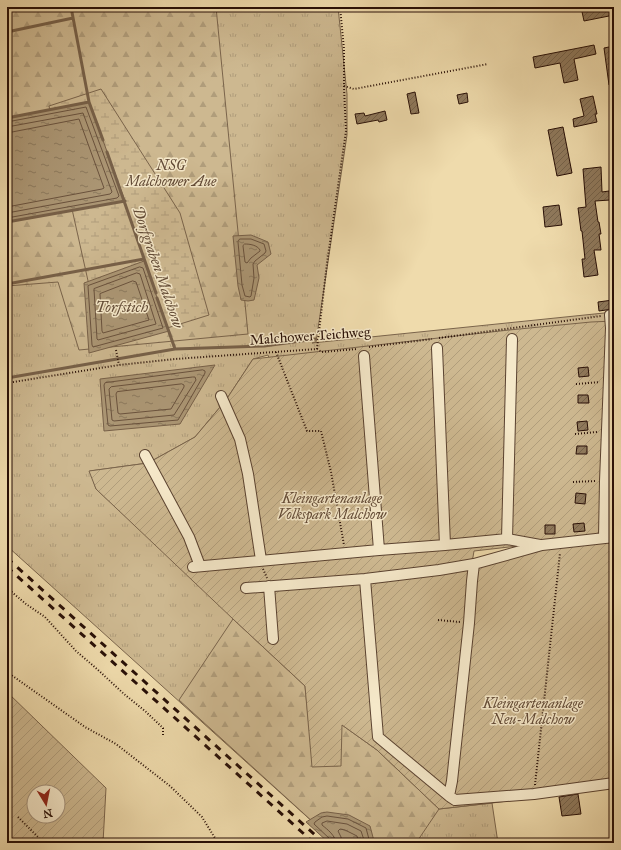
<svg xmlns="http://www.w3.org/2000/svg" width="621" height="850" font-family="'IM FELL Great Primer',serif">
<defs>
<pattern id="grass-tufts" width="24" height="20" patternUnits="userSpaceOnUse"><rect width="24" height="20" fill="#cdb890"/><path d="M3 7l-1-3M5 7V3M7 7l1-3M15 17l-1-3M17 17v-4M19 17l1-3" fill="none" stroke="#b09d7b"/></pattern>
<pattern id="forest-firs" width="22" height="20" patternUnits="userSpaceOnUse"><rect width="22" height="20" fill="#cdb890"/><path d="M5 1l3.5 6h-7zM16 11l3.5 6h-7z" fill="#b09d7b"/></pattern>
<pattern id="wetland-marsh" width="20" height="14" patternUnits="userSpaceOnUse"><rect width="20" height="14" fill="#cdb890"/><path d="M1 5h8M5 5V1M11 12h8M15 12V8" fill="none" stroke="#b09d7b"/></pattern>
<pattern id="garden-furrows" width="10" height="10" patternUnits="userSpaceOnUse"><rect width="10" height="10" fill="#cdb890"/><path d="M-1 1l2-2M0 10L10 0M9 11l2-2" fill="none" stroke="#b09d7b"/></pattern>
<pattern id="water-ripples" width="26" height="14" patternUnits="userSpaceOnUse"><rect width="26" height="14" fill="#ab9674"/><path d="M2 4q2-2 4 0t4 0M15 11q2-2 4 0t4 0" fill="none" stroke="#8b795d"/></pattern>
<pattern id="building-hatch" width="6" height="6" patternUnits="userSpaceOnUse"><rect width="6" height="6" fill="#8f795c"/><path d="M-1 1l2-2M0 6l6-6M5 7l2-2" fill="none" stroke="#75624a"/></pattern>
</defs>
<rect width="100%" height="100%" fill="#efdbac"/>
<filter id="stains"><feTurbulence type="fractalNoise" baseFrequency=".005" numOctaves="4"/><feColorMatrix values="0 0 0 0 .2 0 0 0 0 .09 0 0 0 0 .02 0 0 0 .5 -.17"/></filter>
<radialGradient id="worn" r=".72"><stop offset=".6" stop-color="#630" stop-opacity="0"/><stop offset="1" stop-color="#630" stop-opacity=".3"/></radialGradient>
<path fill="url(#grass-tufts)" stroke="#7a644b" d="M7,7h331l9,87v41l-31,207 -4,1 302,-31v9l-345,37 -1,-3 -15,4 -27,41 -31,37 -47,26 -58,8 6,18 343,320 53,-6 6,40h-162l-329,-297z"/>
<path fill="url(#forest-firs)" stroke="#7a644b" d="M7,7h209l32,327 -169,16 -21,-68 -51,4z
M233,619l72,67 8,81 29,-42 35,25 62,59 -23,34h-80l-157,-143z"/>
<path fill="url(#wetland-marsh)" stroke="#7a644b" d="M101,89l79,124 29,102 -106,33 -54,-242z"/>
<path fill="url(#garden-furrows)" stroke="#7a644b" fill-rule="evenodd" d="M614,321v214l-140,16 -3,18 69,-20 74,-10v217l-4,32 -118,15 -53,6 -62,-59 -35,-25 -1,41 -29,1 -7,-81 -72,-67 -137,-130 -7,-18 59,-8 47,-26 31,-37 27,-41 256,-29 82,-8z
M7,692l99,96 -3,55h-96zM34,792h24v24h-24z"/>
<path fill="url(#water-ripples)" stroke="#776048" d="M89,102l36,99 -118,21v-104z
M251,235l17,7 3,12 -14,11 2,13 -5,22 -6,1 -7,-1 -3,-14 -5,-50z
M144,261l25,70 -80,22 -5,-70z
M215,365l-35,59 -76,7 -4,-52z
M327,812l22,3 21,11 4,15 -2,2h-43l-23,-21 15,-9z"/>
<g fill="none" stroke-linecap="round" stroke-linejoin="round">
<path stroke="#6a523d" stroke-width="1" d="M7,122l79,-15 33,89 -2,2 -110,20
M7,127l76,-14 29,79 -2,2 -103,19
M7,133l72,-14 25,69 -2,1 -95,18
M240,239h11l13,5 2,7 -1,2 -10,8 -2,3 1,14 -3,18 -1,1 -5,-1 -3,-11 -4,-43z
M245,244c5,0 12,1 15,6v1l-9,7 -4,5 -2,-1 -2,-16z
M140,267l3,1 20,60 -70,19 -1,-2 -4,-59z
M137,273l3,1 16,50 -58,16 -1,-1 -3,-50z
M133,281l3,1 13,38 -46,13 -1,-2 -2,-37z
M203,370l2,1v2l-27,47 -68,6 -2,-1 -4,-40 1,-2z
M193,377h2l1,3 -22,35 -60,6 -2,-1 -3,-31 2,-2z
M182,384l2,1v2l-13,22 -51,5 -2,-1 -2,-19 1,-2z
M331,843l-1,-4 -16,-15 1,-2 7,-5 5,-1 21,3 18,9 4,15
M336,843c-1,-8 -8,-13 -14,-18v-2l5,-2 20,3 14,7 4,12
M342,843l-1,-6 -3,-6 2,-2 5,1 12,6 2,7"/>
<path stroke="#776048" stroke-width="3" d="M71,7l18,95 14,38
M7,32l66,-14
M7,118l82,-16
M107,152l49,141
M7,222l118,-21
M7,284l137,-25
M157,298l18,51
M7,378l168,-29 89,-3 52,-7"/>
</g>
<path fill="url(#building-hatch)" stroke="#280f06" d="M581,7h33v8l-30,6z
M594,45l2,9 -22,5 4,21 -14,3 -4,-20 -25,5 -2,-11z
M614,46v39h-5l-5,-37z
M415,92l4,21 -8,1 -4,-20z
M467,93l1,9 -9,2 -2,-9z
M593,96l4,18h-2l2,8 -23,5 -1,-8 11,-3 -4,-17z
M385,111l2,9 -8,2 -1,-2 -21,4 -2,-10 9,-1 1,3z
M563,127l9,46 -15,3 -9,-46z
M601,167l1,25 7,-1 1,9 -15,1 3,21h1l2,12h-2l2,16h-7l4,25 -14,2 -2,-18h3l-3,-28h-1l-3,-23 8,-1 -3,-38z
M559,205l3,20 -17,2 -2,-20z
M613,300l1,8 -8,2 -7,1 -1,-9z
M588,367l1,9 -10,1 -1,-9z
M578,395h10l1,8h-11z
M587,421l1,9 -10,1 -1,-9z
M577,446h10v8h-11z
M576,493l10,1 -1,10 -10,-1z
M584,523l1,8 -11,1 -1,-8z
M545,525h10v9h-10z
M578,794l3,20 -19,2 -3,-19z"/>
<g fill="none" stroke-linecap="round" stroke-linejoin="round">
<defs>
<path id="minor" d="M437,348l8,197
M364,356l15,194
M221,396l19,43 8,35 13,86
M145,455l44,82 11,29
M604,538l1,-57 6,-153 -1,-13 4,-1
M507,539l5,-200
M193,567l186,-17 66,-5 62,-6 33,6
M365,579l13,158 71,59 6,4 79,-6 80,-11
M269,586l4,53
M246,588l119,-9 74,-9 35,-6 68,-19 72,-8
M449,796l3,-15 17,-158 3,-42 2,-17"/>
</defs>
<use href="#minor" stroke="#5a4230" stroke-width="12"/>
<path stroke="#280f06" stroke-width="2" stroke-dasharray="1 2" stroke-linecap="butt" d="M344,86l10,3 134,-25
M439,338l162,-22
M369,347l63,-8
M317,349l10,-86 19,-132 -2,-43v-39l-4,-42
M116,350l3,15
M276,352l31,79h14l10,41 13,73
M7,383l112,-18 56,-6 142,-10 5,3 35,-3
M576,384l24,-2
M575,434l22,-2
M573,482l23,-1
M263,569l4,9
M7,588l19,16 19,13 31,34 21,18 27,25 21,17 18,17v7
M438,620l22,2
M7,672l78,55 31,17 54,42 32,31 16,26
M535,785l25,-232
M18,817l26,26
M613,843l1,-9"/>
<use href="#minor" stroke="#f5e8c9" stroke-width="10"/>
<path stroke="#280f06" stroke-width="3" stroke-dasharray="7 7" stroke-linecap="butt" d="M7,558l317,285
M7,567l307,276"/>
</g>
<g text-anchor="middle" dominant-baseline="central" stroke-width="3" stroke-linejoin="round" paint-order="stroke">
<g font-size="14" font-style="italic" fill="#624a36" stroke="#f5e8c9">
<text x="171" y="165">NSG<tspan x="171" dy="16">Malchower Aue</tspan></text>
<text x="332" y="498">Kleingartenanlage<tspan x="332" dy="16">Volkspark Malchow</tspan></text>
<text x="533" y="703">Kleingartenanlage<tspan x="533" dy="16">Neu-Malchow</tspan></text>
</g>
<g font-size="14" fill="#280f06" stroke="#f5e8c9">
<text transform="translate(310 336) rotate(-4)">Malchower Teichweg</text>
</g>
<g font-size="15" font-style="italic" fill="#634c37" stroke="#f5e8c9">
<text transform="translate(158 267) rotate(71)">Dorfgraben Malchow</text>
<text x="122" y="307">Torfstich</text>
</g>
</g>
<rect width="621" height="850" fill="none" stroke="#efdbac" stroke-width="24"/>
<rect x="8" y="8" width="605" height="834" fill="none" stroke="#280f06" stroke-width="2"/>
<rect x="12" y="12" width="597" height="826" fill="none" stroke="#280f06"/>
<g transform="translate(46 804) rotate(170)"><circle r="19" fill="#f5e8c9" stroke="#a3917b"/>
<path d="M0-3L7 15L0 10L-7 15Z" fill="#8f2418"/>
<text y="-6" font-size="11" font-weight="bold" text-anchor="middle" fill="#280f06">N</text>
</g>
<rect width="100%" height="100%" filter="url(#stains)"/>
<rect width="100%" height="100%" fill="url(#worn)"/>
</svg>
